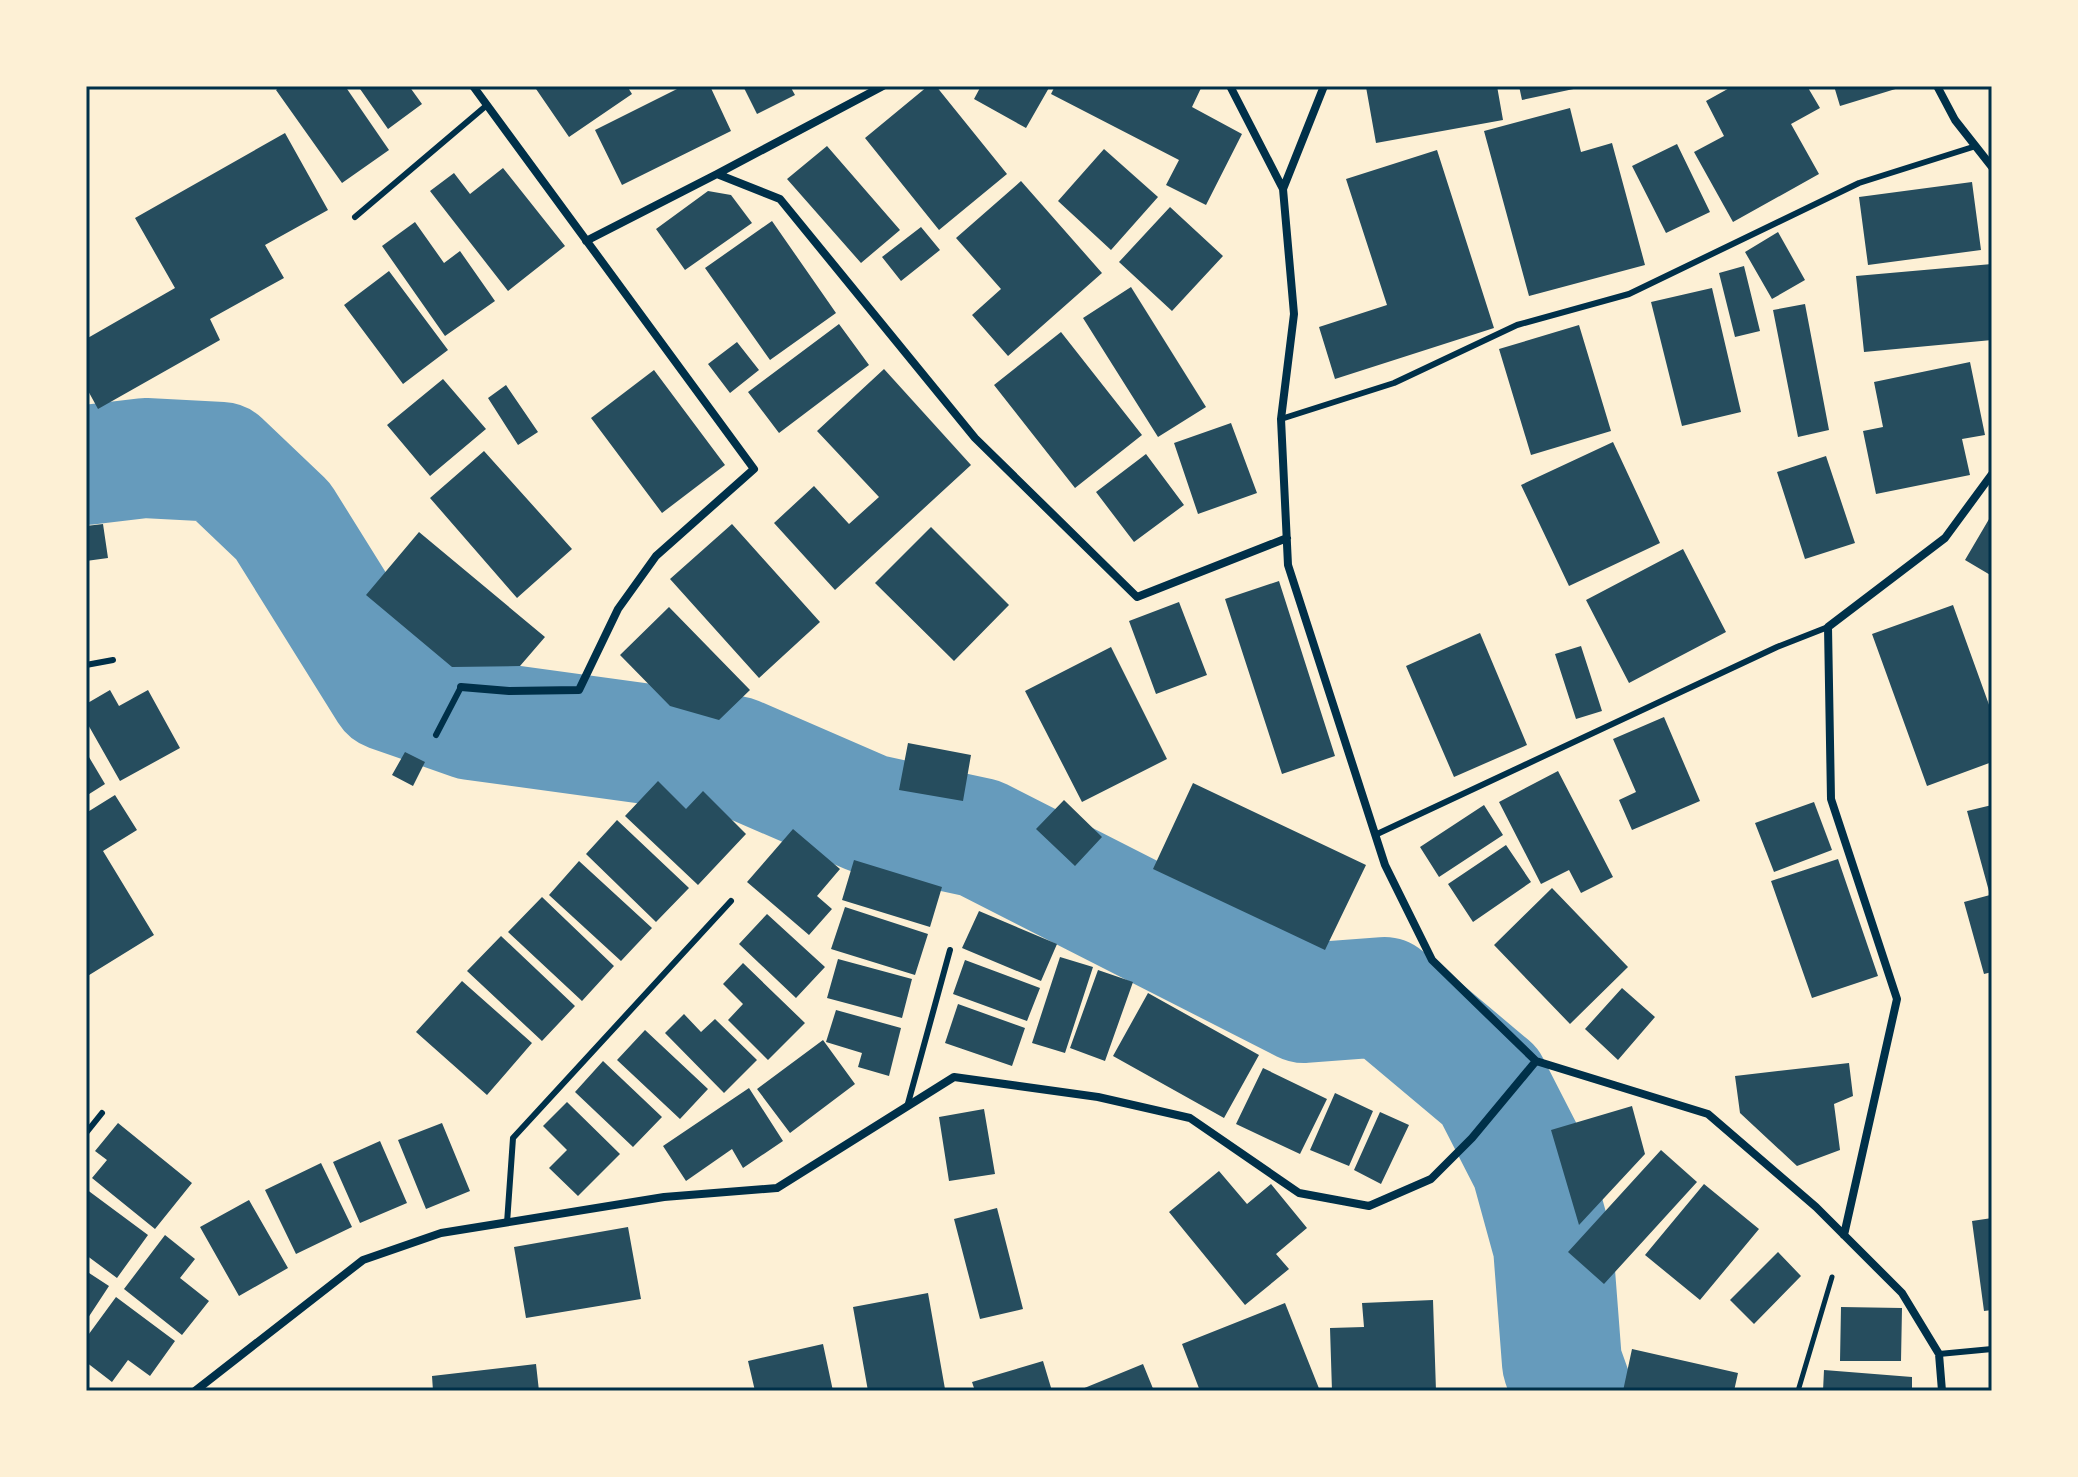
<svg xmlns="http://www.w3.org/2000/svg" width="2078" height="1477" font-family="Inter,sans-serif">
<rect width="100%" height="100%" fill="#fdf0d5"/>
<g fill="none" stroke-linecap="round" stroke-linejoin="round">
<path stroke="#669bbc" stroke-width="120" d="M86,465l59,-7 76,4 62,59 106,170 83,29 263,36 134,58 111,24 324,165 80,-6 106,89 41,80 22,80 9,117 10,28"/>
</g>
<path fill="#264d5e" d="M281,86h64l44,64 -47,33 -66,-93z
M358,86h51l13,18 -34,25z
M534,86h93l5,8 -63,43z
M683,86h27l21,45 -109,54 -27,-55z
M743,86h47l5,9 -38,19z
M928,86h8l71,88 -68,56 -74,-92z
M981,86h69l-24,42 -52,-29z
M1055,86h147l-10,21 50,27 -36,71 -40,-20 13,-25 -128,-66z
M1374,86h123l6,34 -127,23 -10,-56z
M1519,86h64v1l-61,13z
M1733,86h74l13,22 -29,16 28,50 -86,48 -39,-70 30,-16 -18,-35z
M1834,86h68v1l-62,19z
M1570,108l11,44 31,-9 33,122 -116,31 -45,-165z
M285,133l43,77 -63,35 19,33 -74,41 10,21 -122,69 -12,-22v-48l89,-51 -40,-70z
M1677,144l33,68 -44,21 -34,-67z
M827,146l73,84 -39,33 -74,-84z
M1104,149l54,48 -47,53 -53,-49z
M1437,150l57,178 -159,51 -16,-52 68,-22 -41,-126z
M503,168l62,78 -57,45 -78,-100 24,-18 16,21z
M1021,181l81,92 -94,83 -36,-41 29,-26 -45,-51z
M1972,182l9,68 -113,15 -9,-68z
M708,191l23,4 21,28 -67,47 -29,-41z
M1170,207l53,49 -51,55 -53,-49z
M772,221l64,92 -66,47 -65,-92z
M415,222l29,41 16,-12 35,50 -50,35 -63,-90z
M921,227l19,23 -39,31 -19,-24z
M1778,232l27,48 -33,19 -27,-47z
M1992,264v76l-128,12 -8,-76z
M1744,266l16,65 -25,6 -16,-64z
M389,271l59,79 -45,34 -59,-79z
M1131,287l75,120 -48,30 -75,-119z
M1712,288l29,124 -59,14 -31,-124z
M1805,304l24,126 -31,7 -25,-127z
M839,324l30,41 -90,68 -31,-41z
M1579,325l32,106 -80,24 -32,-106z
M1061,332l81,103 -67,53 -81,-103z
M737,342l22,28 -29,23 -22,-29z
M1970,362l15,73 -23,4 8,36 -94,19 -13,-63 20,-4 -9,-45z
M884,369l87,96 -136,125 -61,-67 40,-37 35,38 30,-27 -62,-66z
M654,370l71,95 -63,48 -71,-95z
M443,379l43,50 -56,47 -43,-51z
M506,385l32,47 -20,13 -30,-47z
M1231,423l26,70 -59,21 -24,-71z
M1613,442l47,101 -91,43 -48,-101z
M484,451l88,98 -55,49 -87,-100z
M1146,454l38,51 -50,37 -38,-50z
M1826,456l29,87 -50,16 -28,-87z
M1992,514v62l-27,-16z
M103,524l5,34 -22,3v-35z
M732,524l88,98 -61,56 -89,-99z
M931,527l78,78 -55,56 -79,-78z
M419,532l126,105 -25,29 -68,1 -86,-72z
M1683,549l43,83 -97,51 -43,-83z
M1279,581l56,175 -53,18 -57,-175z
M1179,602l28,73 -51,19 -27,-73z
M1953,605l39,108v49l-65,24 -55,-152z
M669,607l81,83 -31,30 -49,-14 -50,-51z
M1480,633l47,112 -73,32 -48,-111z
M1581,646l21,65 -26,8 -21,-65z
M1111,647l56,112 -85,43 -57,-111z
M110,690l9,16 29,-16 32,58 -60,33 -34,-60v-17z
M1664,717l36,84 -68,29 -13,-30 17,-8 -23,-53z
M908,743l63,12 -8,46 -64,-11z
M86,752l19,32 -19,12z
M405,752l20,10 -12,24 -21,-11z
M1558,771l55,106 -32,16 -12,-23 -28,14 -42,-82z
M658,781l28,28 17,-18 43,43 -48,51 -73,-69z
M1193,783l173,82 -41,85 -172,-81z
M115,795l22,35 -34,21 51,84 -68,42v-164z
M1064,800l38,37 -27,29 -39,-37z
M1814,802l18,48 -58,22 -19,-49z
M1484,805l19,30 -64,42 -19,-30z
M1992,805v167l-8,2 -20,-72 26,-7 -23,-84z
M617,820l72,68 -33,34 -70,-68z
M793,829l47,40 -23,27 15,13 -23,26 -62,-53z
M1506,845l25,37 -58,40 -25,-38z
M1838,859l40,117 -66,22 -41,-117z
M854,860l88,27 -12,40 -88,-27z
M579,861l73,67 -31,33 -72,-66z
M1552,888l76,79 -58,57 -76,-79z
M542,897l72,69 -32,35 -74,-69z
M845,907l83,27 -13,41 -84,-26z
M979,911l78,33 -16,37 -79,-33z
M767,914l58,53 -29,31 -57,-54z
M501,936l74,70 -33,35 -75,-70z
M1060,957l33,10 -28,86 -33,-10z
M838,959l74,20 -10,39 -75,-20z
M965,960l75,28 -13,33 -74,-27z
M743,963l62,60 -37,37 -40,-40 15,-16 -20,-20z
M1098,970l35,12 -28,79 -35,-13z
M462,981l70,62 -45,52 -71,-63z
M1622,988l33,29 -37,43 -33,-31z
M1148,993l111,62 -35,63 -111,-62z
M958,1004l67,24 -13,38 -67,-23z
M836,1010l65,18 -12,48 -31,-9 4,-14 -36,-11z
M684,1014l17,18 14,-13 42,41 -33,33 -59,-60z
M645,1030l63,59 -28,30 -63,-59z
M823,1040l32,44 -65,49 -33,-44z
M603,1061l59,56 -29,30 -58,-55z
M1849,1063l4,33 -19,8 6,46 -43,16 -57,-53 -5,-37z
M1263,1068l64,31 -27,55 -64,-30z
M749,1088l34,53 -40,27 -11,-19 -46,32 -23,-35z
M1335,1093l38,18 -24,55 -39,-16z
M567,1102l53,52 -42,42 -29,-28 18,-18 -24,-24z
M1632,1106l13,48 -66,71 -28,-95z
M984,1109l11,65 -46,7 -10,-64z
M1380,1112l29,13 -28,59 -27,-14z
M118,1123l74,60 -37,46 -63,-51 15,-18 -12,-9z
M442,1123l28,68 -44,18 -28,-69z
M380,1141l27,62 -47,20 -27,-61z
M1661,1150l36,32 -93,102 -36,-32z
M321,1163l31,64 -56,27 -31,-64z
M1219,1171l28,33 24,-20 36,44 -31,26 13,15 -44,36 -76,-93z
M1704,1184l55,45 -59,71 -55,-45z
M86,1189l62,46 -31,43 -31,-23z
M249,1200l39,68 -49,28 -39,-69z
M997,1208l26,101 -43,10 -26,-100z
M1992,1218v92l-8,1 -12,-90z
M628,1227l13,72 -115,19 -12,-71z
M165,1235l30,24 -15,19 29,23 -27,34 -58,-46z
M1778,1252l23,24 -47,48 -24,-24z
M86,1271l23,15 -23,35z
M928,1293l17,96 -77,2 -15,-84z
M116,1297l59,44 -25,35 -22,-16 -16,22 -26,-20v-24z
M1433,1300l3,91h-104l-2,-63 34,-1 -2,-24z
M1285,1303l35,88h-120l-18,-47z
M1841,1307l61,1 -1,53h-61z
M823,1344l10,47h-78l-7,-30z
M1632,1349l106,24 -4,18h-111z
M1043,1361l9,30h-77l-3,-9z
M536,1364l3,27h-106l-1,-15z
M1143,1364l11,27h-71l-1,-2z
M1824,1370l88,7v14h-89z"/>
<g fill="none" stroke-linecap="round" stroke-linejoin="round">
<path stroke="#003049" stroke-width="5" d="M1798,1391l34,-114"/>
<path stroke="#003049" stroke-width="6" d="M355,217l132,-112
M1281,419l113,-36 123,-58 112,-31 230,-111 117,-37
M86,665l27,-5
M436,735l25,-48
M1375,835l402,-188 51,-20
M907,1107l43,-157
M86,1133l16,-20
M507,1223l6,-85 218,-237
M1939,1354l53,-5"/>
<path stroke="#003049" stroke-width="8" d="M1230,86l53,103 11,125 -13,105 7,146 97,300 47,95 104,101 172,53 108,93 86,86 37,61 3,37
M1937,86l18,34 37,47
M717,174l166,-88
M1283,189l41,-103
M586,241l131,-67 63,25 195,239 162,159 150,-59
M461,687l48,4 70,-1 39,-81 38,-53 98,-87 -281,-383
M1844,1235l53,-236 -66,-200 -3,-172 117,-89 47,-64
M195,1391l168,-131 78,-27 223,-36 113,-9 177,-111 144,20 92,21 109,75 70,13 62,-27 41,-41 64,-77"/>
</g>
<rect width="2078" height="1477" fill="none" stroke="#fdf0d5" stroke-width="176"/>
<rect x="88" y="88" width="1902" height="1301" fill="none" stroke="#003049" stroke-width="3"/>
</svg>
